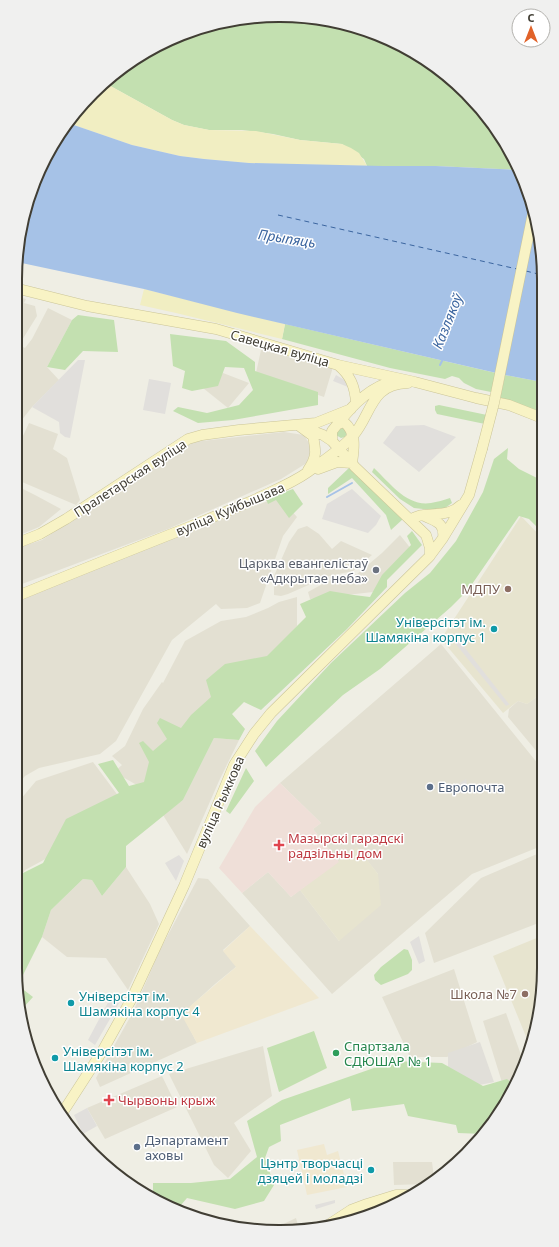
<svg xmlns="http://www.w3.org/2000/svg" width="559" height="1247" font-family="'Noto Sans',sans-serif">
<rect width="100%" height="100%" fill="#efeee4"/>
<path fill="#e3e0d2" d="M15,296l11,3 -2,4 11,3 2,10 -18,29 6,3 7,-9 16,-31 24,12 -25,47 12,13 -27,27 -11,14 -6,16z
M261,350l72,17 -9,30 -68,-24z
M223,373l26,10 -21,25 -25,-20z
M29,423l29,11 -5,15 14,9 13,42 -4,5 -61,-26v-26z
M284,432l20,3 6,10v16l-29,18 -113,50 -146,55 -7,-20v-15l27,-9 151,-98z
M15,485l20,10 26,14 -22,18 -24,10z
M279,497l18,20 -14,19 -23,67 -13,5 -26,1 -5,-5 -44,36 -56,101 -16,13 -61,14 -14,8 -10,12v-185l114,-50z
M307,526l12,8 13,15 9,-8 31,14 -19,16 -24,5 -41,18 -7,2 -7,-1v-19l15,-34 9,-13z
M400,535l12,15 -39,42 -63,7 -2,-7 20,-11 29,-7 25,-21z
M297,597v29l-148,166 -35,-20 8,-7 -10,-9 13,-10 18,-37 19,-27 1,1 22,-42 36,-20 25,-4 22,-9 11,-6z
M441,644l102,126 1,75 -72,29 -140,120 -90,-101 26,-21 23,25 9,-7 39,51 39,-67 -21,-26 -18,14 -26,-33 8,-6 -41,-40z
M543,692v67l-35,-42 1,-8 9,-8 9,3z
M214,738l25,2 -20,41 -32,73 -24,-39 20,-15z
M93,762l38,51 -106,57 -10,14v-78l21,-25z
M544,851v71l-8,2 -102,39 -9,-30 56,-55z
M126,867l24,37 9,20 -31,66 -22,-32 -39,-1 -25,-20 9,-27 32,-31 9,1 10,16z
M198,878l10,1 42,47 -27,24 14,16 -22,18 -33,30 15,29 -97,44 -4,-9 37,-66 27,-62z
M454,969l23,73 -30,15h-37l-28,-60z
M506,1013l19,53 -12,21 -9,2 -21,-68z
M263,1046l9,50 -38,27 17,28 -23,27 -14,-13 -45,-91z
M162,1076l15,31 -72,32 -18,-31z
M393,1162h39l2,16 -7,6 -33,1z
M296,1218l3,11 -24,-1z"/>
<path fill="#f0e8d0" d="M250,926l69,72 -122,45 -16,-29 55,-47 -13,-16z
M324,1144l3,11 11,-4 9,36 -40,8 -10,-45z"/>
<path fill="#e1dfd9" d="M480,1042l14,40 -29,6 -17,-8v-27z"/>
<path fill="#e7e4cf" d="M521,516l22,23v153l-16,12 -9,-3 -15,12 -62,-74z
M357,847l21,27 3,31 -42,36 -39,-51z
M544,935v33l-5,51 -5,18 -7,2 -34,-83z"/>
<path fill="#efdfd8" d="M280,783l41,40 -8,6 26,33 -48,35 -23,-25 -26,21 -23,-25 36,-61z"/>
<path fill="#c3e0b0" d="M279,15l52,5 50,15 59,35 49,48 30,52 -83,-4h-69l-3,-7 -22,-15 -42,-4 -27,-6 -31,-4h-33l-25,-5 -12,-5 -67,-37 27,-23 46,-25 50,-15z
M78,315l36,5 4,32 -35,-1 -18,19 -18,-3 25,-47z
M285,324l211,49 -5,19 -15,-3 -12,-6 -5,-5 -7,-2 -7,3 -55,-11 -108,-29z
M170,334l56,7 29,21v9l63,21v13l-85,15 -35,3 -25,-12 5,-4 29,6 32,-8 14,-15 -9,-22 -19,-1 -7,19 -26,5 -10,-3 3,-17 -12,-5z
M505,375l37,7v30l-42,-13z
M439,405l48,10 -2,9 -48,-10 -2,-4v-4z
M342,426l5,7 -2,4 -4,1 -5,-3v-5z
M508,448l-1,11 12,10 18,9 5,-5 1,60 -14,-14 -10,-3 -51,74 -17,17 -71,62 -37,26 -77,72 -11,-16 22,-30 54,-58 74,-70 25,-20 26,-32 27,-49 11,-33z
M350,467l53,52 -12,11 -5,-15 -34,-37 -24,16v-6z
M374,468c16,15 33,39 57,35 6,-1 13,-3 19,-5l2,5 -7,5 -13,2 -18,-2 -14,-9 -28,-27z
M293,489l10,15 -14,14 -13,-18 -8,4 -2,-5z
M412,531l10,14 -35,35v7l-40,42 -86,81 -17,-8 -12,12 13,15 -6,11 -25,-2 -31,62 -57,46v21l-24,29 -10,-16 -9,-1 -32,31 -9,27 -22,44v6l13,10 -11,12 -7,-42v-90l28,-14 23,-44 53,-26 -21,-29 15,-4 16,26 15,-4 5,-20 -10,-19 4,-2 10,10 14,-12 -10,-16 3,-5 21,10 10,-13 20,-18 -5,-17 19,-16 42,-8 39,-39 -6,-13 30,-13 24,4 16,2 12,-22 29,-30 -4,-9z
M246,768l8,13 -24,33 -4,-3z
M404,949l4,1 4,10v10l-4,4 -27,11 -6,-5 -1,-5 7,-8z
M314,1031l13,37 -48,24 -12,-44z
M394,1061l48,2 41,23 24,-7 5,4 4,-1 -33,52 -25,-1 -2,-8 -48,-9 -4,-12 -52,7 -2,-13 -70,27 1,16 -12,6 -4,11 9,27 -10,16 -29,8 -48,-11 -6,7 16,8 2,3 -46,-17v-16h38l39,-4 27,-22 -10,-36 35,-21z"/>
<path fill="#f1eec2" d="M105,83l67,37 12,5 25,5 47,1 44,9 42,4 9,4 8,5 8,13 -118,-3 -45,-4 -24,-3 -48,-11 -64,-22 24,-30z
M144,289l141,35 -3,15 -106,-26 -36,-8z"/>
<path fill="#e1dfdc" d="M78,360h7l-15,78 -5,-1 -5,-4 -1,-11 -27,-15z
M336,375l12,7v5l-15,-6z
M149,379l22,4 -6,31 -22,-4z
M424,425l32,12 -37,35 -36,-29 13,-17z
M542,443v27h-5v-19l3,-1z
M352,489l29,27 -5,9 -8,8 -46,-14 5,-15z
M454,634l55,70h1l-4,2 -56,-69z
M466,779l2,9 -7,6 -5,-8z
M179,855l5,6 -8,20 -11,-18z
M419,936l6,25 -6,3 -9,-22z
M113,993l9,5 -27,47 -7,-5z
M87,1108l10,18 -14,8 -9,-19z
M335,1200v3l-19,6 -1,-4z"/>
<path fill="#a6c2e7" d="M68,123l64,22 48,11 24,3 45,4 134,3h53l83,4 5,8 18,67v137l-37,-7 -268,-62 -93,-24 -127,-27 3,-34 15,-50 24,-45z"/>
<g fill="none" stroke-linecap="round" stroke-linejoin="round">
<path stroke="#a6c2e7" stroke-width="2" d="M440,365l3,-6
M327,497l25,-14"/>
<path stroke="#3b659f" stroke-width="1" stroke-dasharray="5 4" stroke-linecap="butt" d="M278,215l239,54
M526,271l16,4"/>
<defs>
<path id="secondary" d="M15,288l72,18 129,23 122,36 77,17 61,16 33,7 33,13
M338,365c12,10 17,21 18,38
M387,383c-24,9 -39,28 -55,48v10l23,26 71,68 4,13v8
M338,424l6,-2c13,11 10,27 8,41
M298,425l15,11c3,15 4,21 -5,34
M307,429l16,6 9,6
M318,469l19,-7 15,1
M424,516c12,5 21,7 19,22
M410,519c5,-1 9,-4 13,-4 14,-2 27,1 38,-10
M15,544l25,-10 26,-15 122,-80 14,-4 37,-5 77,-7 35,-14
M15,597c58,-24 116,-47 174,-70 22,-9 43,-18 65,-27 18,-9 37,-16 54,-28 15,-11 32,-22 45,-36 19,-22 17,-52 55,-53
M61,1115l42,-65 29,-52 52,-112 50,-121 20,-31 17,-21 158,-156 14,-19 26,-43 13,-46
M325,1227l26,-17 16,-6 29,-9h17"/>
</defs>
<use href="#secondary" stroke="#cbc598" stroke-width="11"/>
<use href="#secondary" stroke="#f8f3c5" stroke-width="10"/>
<defs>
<path id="secondary-bridge" d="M482,449l12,-46 39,-190"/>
</defs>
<use href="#secondary-bridge" stroke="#cbc598" stroke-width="11" stroke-linecap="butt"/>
<use href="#secondary-bridge" stroke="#f8f3c5" stroke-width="10"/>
</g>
<circle fill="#6b7280" stroke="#fff" stroke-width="1.5" cx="376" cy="570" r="4"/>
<g fill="#8d6e63" stroke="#fff" stroke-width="1.5">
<circle cx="508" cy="589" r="4"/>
<circle cx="525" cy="994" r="4"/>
</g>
<g fill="#0f9aa8" stroke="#fff" stroke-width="1.5">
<circle cx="494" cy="629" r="4"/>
<circle cx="71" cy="1003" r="4"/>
<circle cx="55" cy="1058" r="4"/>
<circle cx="371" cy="1170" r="4"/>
</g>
<g fill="#5c6f8a" stroke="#fff" stroke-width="1.5">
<circle cx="430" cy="787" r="4"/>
<circle cx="137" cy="1147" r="4"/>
</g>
<g fill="#e0444e" stroke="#fff" stroke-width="1.5">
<path d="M277 839h4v4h4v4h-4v4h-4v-4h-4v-4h4z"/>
<path d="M107 1094h4v4h4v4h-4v4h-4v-4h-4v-4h4z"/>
</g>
<circle fill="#2e9e5b" stroke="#fff" stroke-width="1.5" cx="336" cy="1053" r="4"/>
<g text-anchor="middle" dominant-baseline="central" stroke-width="3" stroke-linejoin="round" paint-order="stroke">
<g font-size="13" fill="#413e34" stroke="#fff">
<text transform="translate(280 348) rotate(16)">Савецкая вуліца</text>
<text transform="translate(130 478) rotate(-33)">Пралетарская вуліца</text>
<text transform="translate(230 509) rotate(-23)">вуліца Куйбышава</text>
<text transform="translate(220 802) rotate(-66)">вуліца Рыжкова</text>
</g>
<g font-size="13" fill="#5b616d" stroke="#fff" text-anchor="end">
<text x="368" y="563">Царква евангелістаў<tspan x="368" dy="15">«Адкрытае неба»</tspan></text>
</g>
<g font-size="13" fill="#785e54" stroke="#fff" text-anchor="end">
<text x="500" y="589">МДПУ</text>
<text x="517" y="994">Школа №7</text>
</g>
<g font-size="13" fill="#0d838f" stroke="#fff" text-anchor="end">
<text x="486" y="622">Універсітэт ім.<tspan x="486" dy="15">Шамякіна корпус 1</tspan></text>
<text x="79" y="996" text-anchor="start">Універсітэт ім.<tspan x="79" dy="15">Шамякіна корпус 4</tspan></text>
<text x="63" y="1051" text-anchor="start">Універсітэт ім.<tspan x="63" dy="15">Шамякіна корпус 2</tspan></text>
<text x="363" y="1163">Цэнтр творчасці<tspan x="363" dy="15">дзяцей і моладзі</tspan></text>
</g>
<g font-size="13" fill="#4e5e75" stroke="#fff" text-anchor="start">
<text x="438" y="787">Европочта</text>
<text x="145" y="1140">Дэпартамент<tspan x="145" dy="15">аховы</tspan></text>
</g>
<g font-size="13" fill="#be3a42" stroke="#fff" text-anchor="start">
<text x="288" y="838">Мазырскі гарадскі<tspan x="288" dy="15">радзільны дом</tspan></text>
<text x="118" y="1100">Чырвоны крыж</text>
</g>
<g font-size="13" fill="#27864d" stroke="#fff" text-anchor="start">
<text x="344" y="1046">Спартзала<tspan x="344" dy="15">СДЮШАР № 1</tspan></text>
</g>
<g font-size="14" font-style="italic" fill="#3b659f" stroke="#fff">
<text transform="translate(287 238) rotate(9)">Прыпяць</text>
<text transform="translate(447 321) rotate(-68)">Казлякоў</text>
</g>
</g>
<path d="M0 0H559V1247H0ZM279 22H280A257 257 0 0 1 537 279V968A257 257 0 0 1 280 1225H279A257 257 0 0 1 22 968V279A257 257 0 0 1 279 22Z" fill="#f0f0ef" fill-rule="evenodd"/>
<path fill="none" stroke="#413e34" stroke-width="2" d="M279 22H280A257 257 0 0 1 537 279V968A257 257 0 0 1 280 1225H279A257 257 0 0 1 22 968V279A257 257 0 0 1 279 22Z"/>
<g transform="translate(531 28)"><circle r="19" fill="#ffffff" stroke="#b3b2ae"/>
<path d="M0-3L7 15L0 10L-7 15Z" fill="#e16229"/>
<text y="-6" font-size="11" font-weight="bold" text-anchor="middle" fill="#413e34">С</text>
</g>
</svg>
